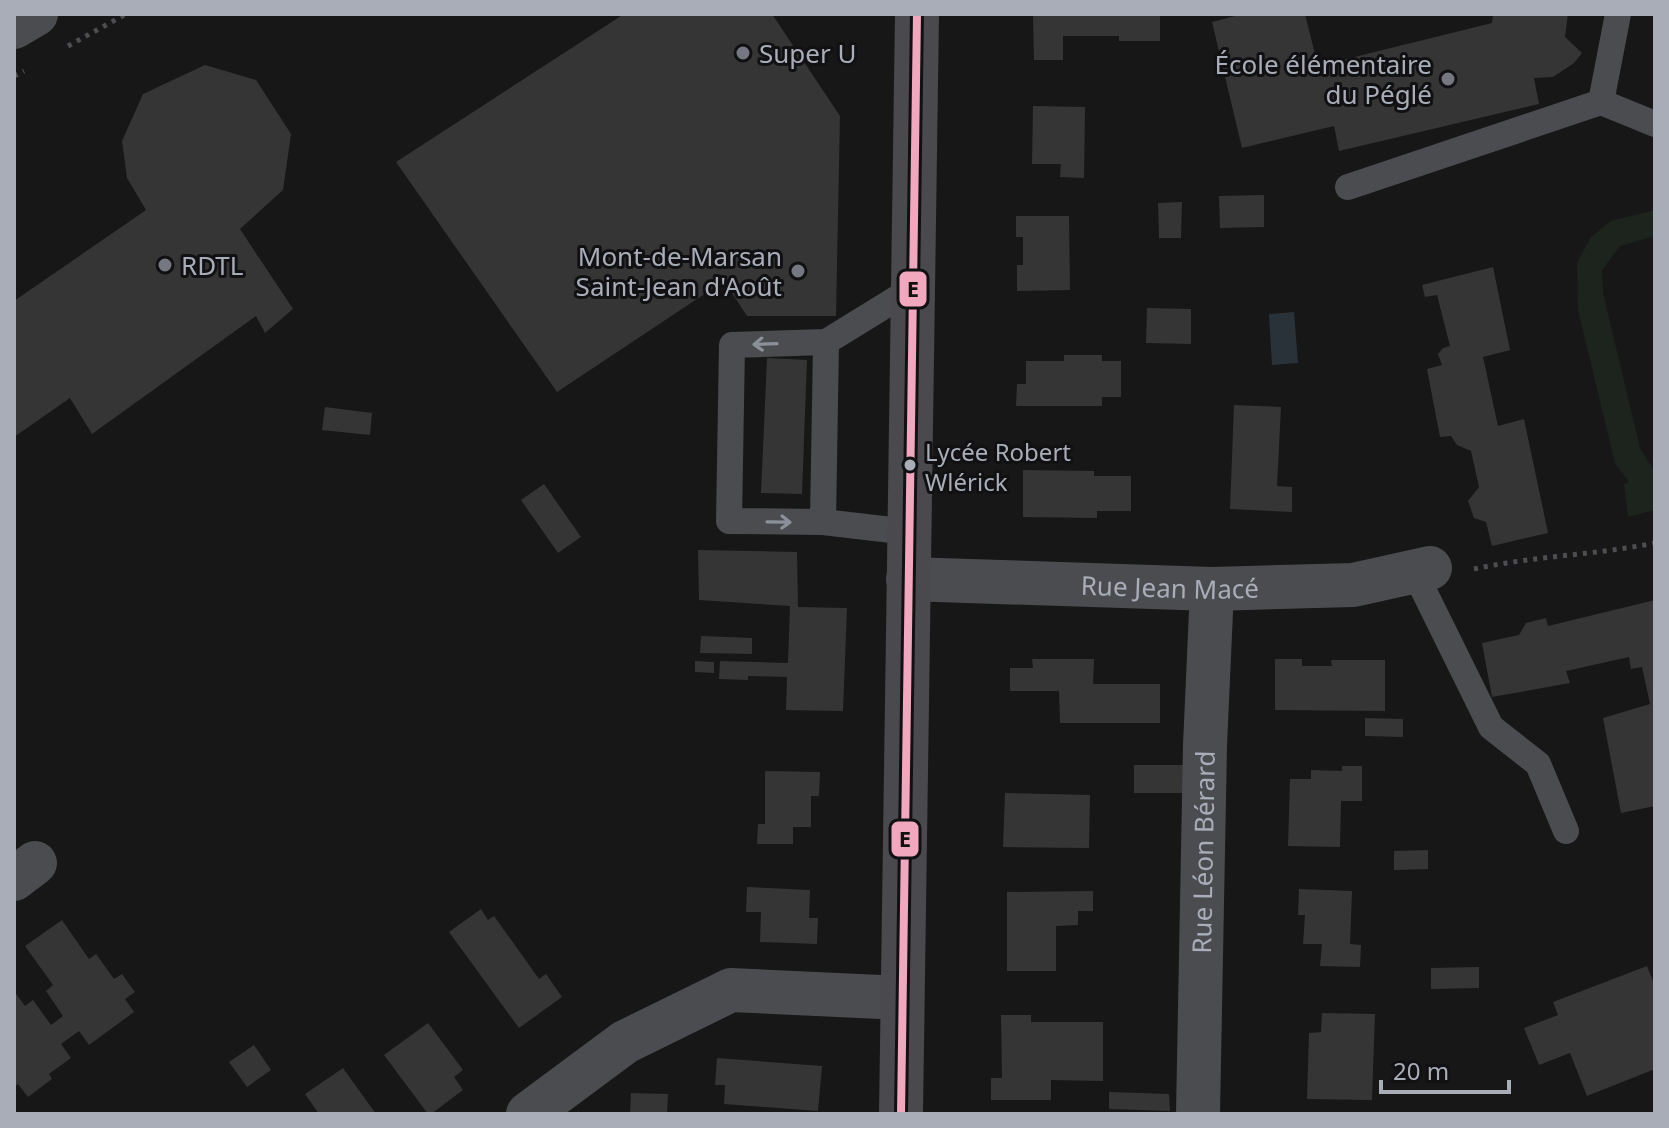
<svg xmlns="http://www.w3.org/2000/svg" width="1669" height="1128" font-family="'Noto Sans',sans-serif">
<rect width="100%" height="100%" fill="#171717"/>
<path fill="#1d241e" d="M1655,210v26l-35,10 -18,24 1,23 37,155 15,25v37l-27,7 -4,-33 5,-2 -14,-19 -37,-153 -1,-47 14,-26 20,-16z"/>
<path fill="#2a3239" d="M1294,312l4,51 -26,2 -3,-51z"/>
<path fill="#353536" d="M624,14h148l68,102 -4,200h-89l-23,-35 -167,111 -161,-230z
M1160,14v27h-41v-5h-56v24h-29l-1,-45z
M1243,14h62l13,52 174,-43 1,-9h75l-3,23 17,16 -8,10 -21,14 -19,1 5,26 -200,47 -5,-25 -92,22 -30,-126z
M205,65l51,15 35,54 -8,56 -43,39 53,80 -28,24 -9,-17 -164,118 -22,-36 -56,39v-136l132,-91 -19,-32 -5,-37 21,-47z
M1033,106l52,1 -1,71 -24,-1 1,-13h-29z
M1264,195v32l-44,1 -1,-32z
M1182,202l-1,36h-22l-1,-35z
M1016,216h53l1,74 -53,1v-26h6v-28h-7z
M1493,267l17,83 -27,7 15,69 26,-7 24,114 -56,13 -6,-24 -12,-4 -6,-17 11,-14 -8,-36 -14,-6 -6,-9 -11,1 -13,-68 15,-4 -4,-11 5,-6 7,-2 -13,-51 -12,2 -3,-12z
M1147,308l44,1v35l-45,-1z
M1064,355h38v6h19v36h-19v9h-86l1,-22h9v-23h38z
M767,358l40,2 -5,134 -41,-1z
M1234,405l47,2 -4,79 15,1v25l-62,-3z
M325,407l47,6 -2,22 -48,-5z
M1023,470l71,1v5h37v35h-34v7l-74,-1z
M544,484l37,53 -23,16 -37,-53z
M698,550l99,2 1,55 49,1 -4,103 -57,-1 1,-33 -39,-1v4l-29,-1 1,-18 68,2 2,-57 -91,-6z
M1655,600v206l-34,7 -18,-95 47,-14 -8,-37 -11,2 -2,-12 -63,14 4,12 -78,14 -10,-54 37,-8 7,-12 20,-5 2,8z
M701,636l51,2v16l-52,-1z
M1032,659h62l-1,25h67v39h-100l-1,-32h-49v-23h23z
M1275,659h27v7h30l-1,-6h54v51l-110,-1z
M695,661l19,1v11l-19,-1z
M1365,718l38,1v18l-38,-1z
M1134,765h50v28h-50z
M1342,766h20v35h-21l-1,46 -52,-1 2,-67h21v-9l31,1z
M765,771l55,1 -1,24h-8v31h-18v17h-36l1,-20h7z
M1005,793l85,2 -1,53 -86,-1z
M1428,850v19l-34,1v-19z
M747,887l63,3 -1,28h9l-1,26 -57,-2 1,-30h-15z
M1299,889l53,2 -2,53 11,1 -1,22 -40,-1 2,-22h-19l2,-29h-7z
M1093,891v20h-15v14l-22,1v45h-49v-79z
M481,909l7,11 6,-4 45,63 7,-5 16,23 -43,31 -70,-96z
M62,920l27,39 7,-5 18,25 8,-5 13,18 -10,7 9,13 -45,33 -10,-14 -18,13 10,14 -22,16 3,5 -24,18 -10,-13 -4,3v-96l11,15 8,-6 18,25 12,-9 -17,-25 7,-6 -28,-39z
M1647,966l8,20v83l-68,27 -17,-43 -31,12 -15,-37 34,-13 -5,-13z
M1479,967v21l-48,1v-21z
M1322,1013l53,1 -3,86 -65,-1 2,-66 12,-1z
M1001,1015h30v7h72v59l-52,-1v20h-60v-22h11z
M428,1023l35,47 -9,7 9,13 -32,24h-3l-44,-59z
M254,1045l17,25 -24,17 -18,-25z
M717,1058l105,8 -4,45 -94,-7 1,-19h-10z
M343,1068l33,46h-57l-14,-20z
M1109,1092l60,2 1,17 -61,-2z
M631,1093l37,1 -1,20h-37z"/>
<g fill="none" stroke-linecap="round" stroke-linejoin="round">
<path stroke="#4d4e52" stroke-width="5" stroke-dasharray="4 6" stroke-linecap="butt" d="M68,46l58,-32
M14,76l10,-5
M1474,569c60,-13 121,-14 181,-26"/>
<path stroke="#4b4c50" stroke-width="26" d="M1601,102l17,-88
M1348,187l253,-85 54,22
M823,522l3,-180
M909,532l-86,-10 -94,-1 3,-176 94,-3 86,-53
M1414,571l77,156 47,37 28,67"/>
<g stroke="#4b4c50" stroke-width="44">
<path d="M14,27l22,-13"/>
<path id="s1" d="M908,579l304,10 141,-4 77,-17"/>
<path d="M14,879l21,-16"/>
<path d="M528,1114l97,-72 106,-52 171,8"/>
<path id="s2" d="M1198,1114l7,-369 7,-156"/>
</g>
<path stroke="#4a4a4e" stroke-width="44" d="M901,1114l16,-1100"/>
<defs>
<path id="bus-1" d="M901,1114l16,-1100"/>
</defs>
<use href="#bus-1" stroke="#111113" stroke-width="14"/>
<use href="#bus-1" stroke="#f1a7be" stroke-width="8"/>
</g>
<defs><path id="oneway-shaft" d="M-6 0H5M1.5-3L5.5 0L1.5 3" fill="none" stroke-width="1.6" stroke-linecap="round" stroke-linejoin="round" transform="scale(2)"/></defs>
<g stroke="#8c9099">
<use href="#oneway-shaft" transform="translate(765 344) rotate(178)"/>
<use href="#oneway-shaft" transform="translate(779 522) rotate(1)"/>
</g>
<g fill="#757880" stroke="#111113" stroke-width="3">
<circle cx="743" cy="53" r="8"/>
<circle cx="1448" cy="79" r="8"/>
<circle cx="165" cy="265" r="8"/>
<circle cx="798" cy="271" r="8"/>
</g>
<circle fill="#a8adb8" stroke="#111113" stroke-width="3" cx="910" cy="465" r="7"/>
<g text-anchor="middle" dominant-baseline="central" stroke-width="6" stroke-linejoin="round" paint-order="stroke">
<g font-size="24" fill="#a8adb8" stroke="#111113" text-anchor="start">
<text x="925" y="451">Lycée Robert<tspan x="925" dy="30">Wlérick</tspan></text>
</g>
<g font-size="26" fill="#a8adb8" stroke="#111113" text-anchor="start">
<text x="759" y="53">Super U</text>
<text x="1432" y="64" text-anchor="end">École élémentaire<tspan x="1432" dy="30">du Péglé</tspan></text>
<text x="782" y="256" text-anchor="end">Mont-de-Marsan<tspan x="782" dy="30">Saint-Jean d'Août</tspan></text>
<text x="181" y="265">RDTL</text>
</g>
<g font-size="26" fill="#a8adb8" stroke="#111113">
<text stroke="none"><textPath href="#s1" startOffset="262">Rue Jean Macé</textPath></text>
<text stroke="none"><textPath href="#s2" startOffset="262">Rue Léon Bérard</textPath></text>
</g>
</g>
<g stroke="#111113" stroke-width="3">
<rect x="898" y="270" width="30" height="38" rx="8" fill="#f1a7be"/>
<rect x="890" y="820" width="30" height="38" rx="8" fill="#f1a7be"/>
</g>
<g font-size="22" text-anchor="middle" font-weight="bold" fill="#111">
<text x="913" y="297">E</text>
<text x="905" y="847">E</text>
</g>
<rect width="1669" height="1128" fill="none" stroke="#a8adb8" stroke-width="32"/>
<path d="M1381 1080v12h128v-12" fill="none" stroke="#a8adb8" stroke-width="4"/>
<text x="1393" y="1080" font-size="24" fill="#a8adb8" stroke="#111113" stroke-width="6" paint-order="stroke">20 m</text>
</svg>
